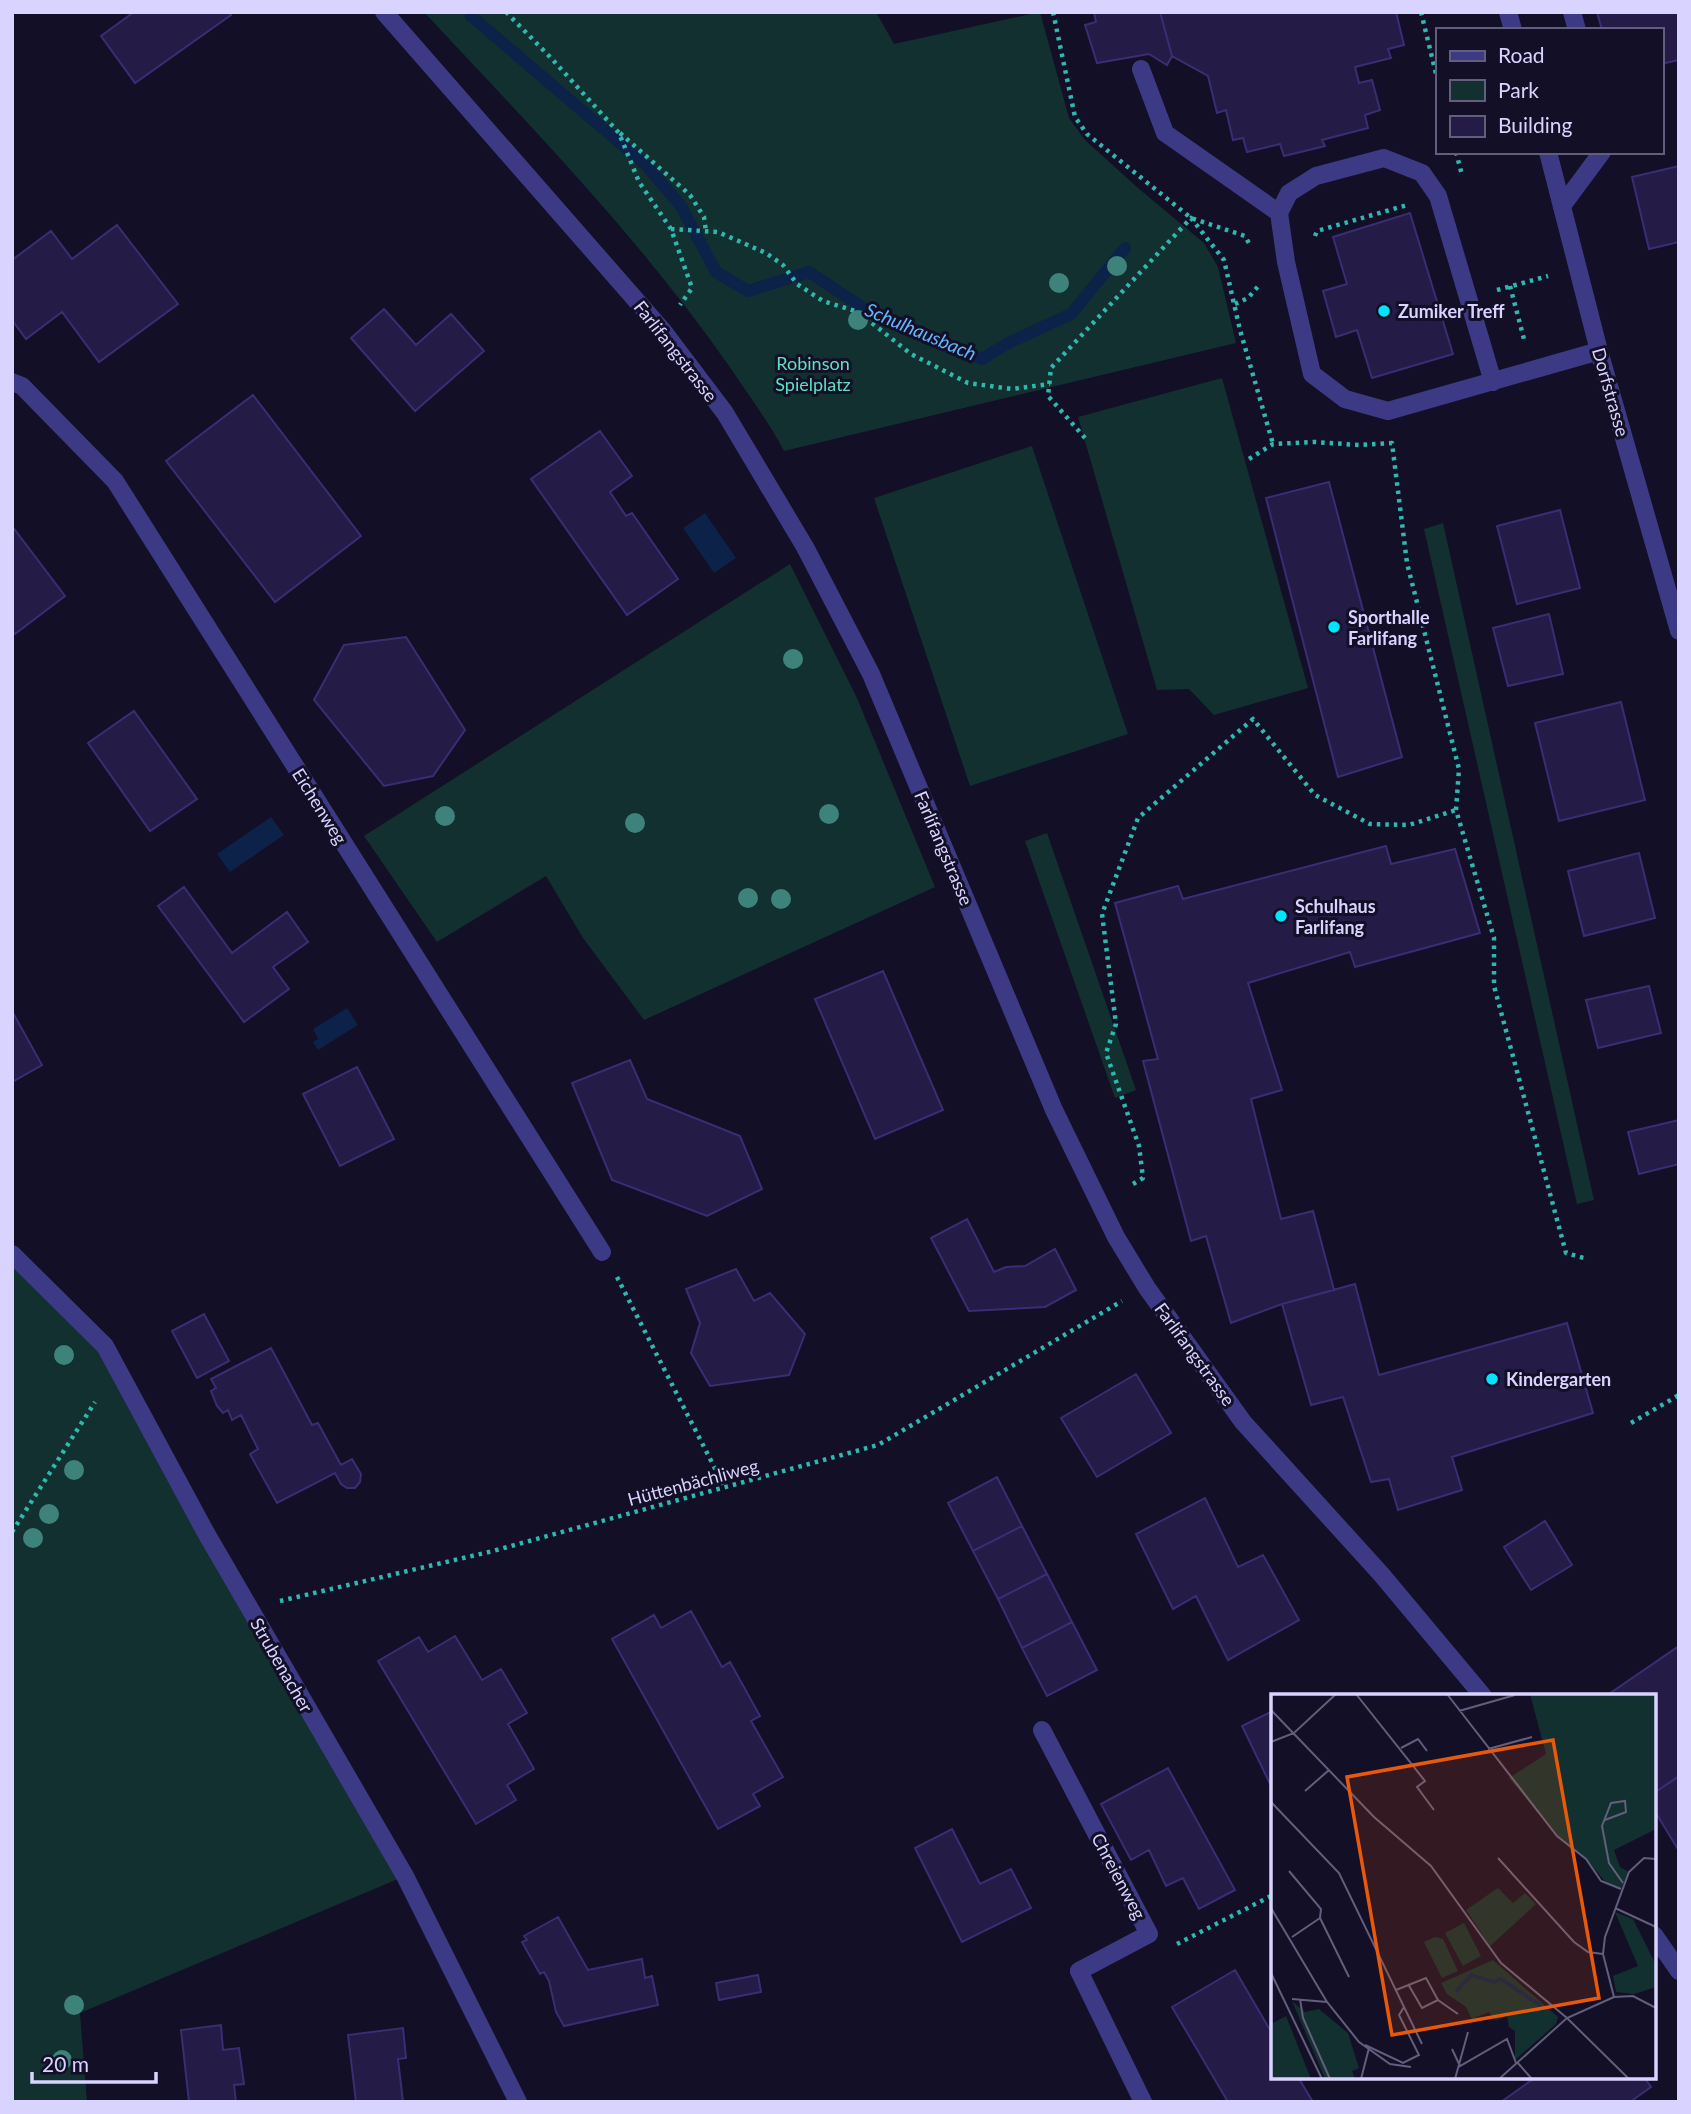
<svg xmlns="http://www.w3.org/2000/svg" width="1691" height="2114" font-family="Lato,sans-serif">
<rect width="100%" height="100%" fill="#130f26"/>
<path fill="#12302f" d="M424,12h452l18,32 146,-32 29,106 16,22 53,48 66,55 14,24 18,76 -452,108c-16,-30 -36,-57 -55,-85 -91,-130 -197,-238 -305,-354z
M1222,378l86,310 -94,27 -25,-26 -32,1 -79,-273z
M1032,446l96,288 -158,52 -96,-288z
M1443,523l151,677 -17,4 -153,-675z
M790,564l67,134 78,189 -291,133 -61,-82 -37,-62 -109,66 -73,-106z
M1047,833l89,257 -21,8 -90,-257z
M12,1254l93,92 300,530 -325,137 7,89h-75z"/>
<path fill="#0c2248" d="M705,513l31,45 -22,15 -31,-45z
M271,817l13,18 -54,37 -13,-18z
M347,1008l11,17 -40,25 -5,-8 5,-3 -5,-10z"/>
<g fill="none" stroke-linecap="round" stroke-linejoin="round">
<path stroke="#0c2248" stroke-width="12" d="M471,16l175,149 35,41 35,66 32,19 61,-19 56,37 117,50 26,-16 63,-29 54,-66"/>
</g>
<path fill="#241b47" stroke="#3b2d73" stroke-width="2" d="M134,12h95l2,3 -96,68 -34,-47z
M1094,12h66l12,44 -5,9 -18,-11 -52,9 -12,-38 11,-3z
M1160,12h236l8,33 -16,4 3,9 -36,9 4,16 13,-3 8,30 -15,5 3,13 -46,12 3,6 -41,10 -4,-12 -33,8 -4,-14 -10,2 -7,-30 -9,3 -9,-37 -36,-20z
M1597,12h82v48l-18,4v-34h-59z
M1679,166v76l-30,7 -17,-72z
M1410,213l43,141 -81,24 -15,-48 -21,7 -13,-46 24,-7 -14,-47z
M117,225l61,79 -79,58 -37,-50 -36,27 -14,-19v-60l39,-29 21,28z
M384,309l32,36 35,-31 33,37 -69,60 -64,-73z
M253,395l108,141 -86,66 -109,-141z
M600,431l32,45 -22,16 16,24 6,-3 46,66 -51,36 -96,-136z
M1329,482l73,275 -64,20 -72,-279z
M1560,510l20,78 -63,16 -20,-78z
M12,526l53,70 -50,38 -3,-3z
M1549,614l14,60 -55,12 -15,-58z
M406,637l59,93 -32,46 -49,10 -70,-86 30,-55z
M1621,702l24,98 -86,21 -24,-98z
M134,711l63,88 -47,32 -62,-88z
M1386,846l5,18 64,-15 25,84 -125,34 -5,-15 -102,31 34,107 -31,9 30,120 32,-8 21,79 -52,14 -51,19 -25,-87 -15,5 -48,-180 15,-2 -43,-156 63,-17 5,13z
M1639,853l16,65 -71,18 -16,-65z
M184,887l48,66 55,-41 21,30 -35,25 16,22 -45,33 -86,-116z
M883,971l60,139 -68,29 -60,-140z
M1649,986l12,47 -63,15 -12,-48z
M12,1011l30,54 -30,17z
M630,1060l17,39 93,37 22,53 -55,27 -95,-36 -40,-97z
M357,1067l37,72 -54,27 -37,-72z
M1679,1120v44l-40,10 -11,-42z
M967,1219l27,53 12,-5 19,-1 30,-17 21,41 -31,17 -76,4 -38,-73z
M736,1269l18,32 16,-8 35,41 -16,41 -79,11 -19,-33 9,-30 -14,-34z
M1355,1284l24,91 188,-52 26,90 -141,44 10,33 -64,20 -9,-31 -18,3 -28,-85 -32,8 -29,-101z
M204,1314l25,47 -32,17 -25,-47z
M271,1348l41,77 6,-2 23,42 11,-6 9,15 -1,8 -5,6h-8l-6,-4 -6,-11 -58,30 -27,-49 8,-5 -17,-34 -9,5 -4,-10 -5,3 -6,-7 -6,-15 5,-3 -5,-9z
M1136,1374l35,59 -74,44 -36,-59z
M997,1477l25,49 -49,25 -25,-48z
M1205,1498l33,69 25,-12 36,65 -71,40 -32,-64 -23,13 -37,-75z
M1545,1521l27,44 -41,25 -27,-43z
M1022,1526l25,48 -49,25 -25,-48z
M1047,1574l25,48 -50,26 -24,-49z
M691,1611l31,56 8,-5 30,54 -9,5 32,56 -30,17 7,12 -42,23 -106,-190 42,-24 7,13z
M1072,1622l25,48 -50,26 -25,-48z
M455,1636l27,44 19,-11 26,44 -19,11 26,45 -27,16 9,15 -40,24 -98,-163 41,-24 9,15z
M1679,1646v130l-25,17v-97h-48z
M1273,1711v79l-31,-64z
M1168,1768l67,122 -36,19 -16,-31 -17,8 -17,-36 -18,10 -30,-56z
M1678,1777l1,1v73l-25,-41v-17z
M952,1829l28,55 31,-15 20,39 -69,34 -47,-94z
M558,1917l30,53 54,-11 3,19 7,-2 6,29 -94,21 -8,-14 -7,-31 -5,-9 -4,2 -18,-32 5,-2 -3,-4z
M1235,1970l38,65v42h25l15,25h-85l-56,-95z
M758,1975l3,17 -42,8 -3,-17z
M221,2025l2,25 16,-2 5,36 -10,1 2,17h-47l-8,-72z
M403,2028l3,30 -8,1 5,43h-47l-8,-67z
M1536,2077h108l7,10 -21,15h-129z"/>
<g fill="none" stroke-linecap="round" stroke-linejoin="round">
<path stroke="#2fb8b0" stroke-width="4.5" stroke-dasharray="3.5 5" stroke-linecap="butt" d="M506,12l46,47 67,74 20,49 32,47 21,59 -12,17
M1053,12l22,105 12,17 104,84 54,18 6,11
M1421,12l16,66
M620,133l70,62 14,22 2,15
M1456,152l6,23
M671,229l47,3 48,21 17,12 14,19 26,17 35,11 53,42 57,29 44,6 38,-5
M1315,236l2,-5 90,-26
M1510,286l15,57
M1497,290l51,-14
M1235,304l13,-6 12,-14
M1085,438l-37,-42 3,-28 140,-150 33,42 16,70 33,114
M1249,459l24,-15 42,-2 44,3 33,-2 15,120 52,206 -3,41 38,128v48l72,267 18,5
M1133,1184l10,-6 -4,-32 -33,-93 10,-29 -14,-110 36,-96 115,-99 62,76 55,29 39,1 47,-15
M617,1277l108,211
M1631,1423l48,-28
M12,1532l83,-130
M280,1601l213,-50 385,-106 244,-144
M1177,1944l96,-49"/>
<path stroke="#3d3a85" stroke-width="18" d="M1572,12l5,18
M1141,69l24,64 114,80
M1562,206l40,-54
M1493,382l-55,-186 -16,-23 -38,-15 -68,18 -27,17 -10,20 7,49 26,112 33,25 43,12 211,-60
M1042,1730l107,204 -70,37"/>
<path stroke="#3d3a85" stroke-width="18" d="M384,12l279,319 62,82 80,134 66,127 183,436 62,127 31,51 96,134 138,152 102,122
M12,382l10,4 93,95 487,771
M12,1254l93,92 101,187 199,343 113,226
M1654,1935l25,36
M1079,1971l64,131"/>
<path stroke="#3d3a85" stroke-width="18" d="M1508,12l5,18
M1548,152l51,199 80,280"/>
</g>
<g fill="#3d827b">
<circle cx="1117" cy="266" r="10"/>
<circle cx="1059" cy="283" r="10"/>
<circle cx="858" cy="320" r="10"/>
<circle cx="793" cy="659" r="10"/>
<circle cx="829" cy="814" r="10"/>
<circle cx="445" cy="816" r="10"/>
<circle cx="635" cy="823" r="10"/>
<circle cx="748" cy="898" r="10"/>
<circle cx="781" cy="899" r="10"/>
<circle cx="64" cy="1355" r="10"/>
<circle cx="74" cy="1470" r="10"/>
<circle cx="49" cy="1514" r="10"/>
<circle cx="33" cy="1538" r="10"/>
<circle cx="74" cy="2005" r="10"/>
<circle cx="62" cy="2060" r="10"/>
</g>
<g fill="#00e5ff" stroke="#130f26" stroke-width="2.5">
<circle cx="1384" cy="311" r="7"/>
<circle cx="1334" cy="627" r="7"/>
<circle cx="1281" cy="916" r="7"/>
<circle cx="1492" cy="1379" r="7"/>
</g>
<g text-anchor="middle" dominant-baseline="central" stroke-width="6" stroke-linejoin="round" paint-order="stroke">
<g font-size="18" font-weight="bold" fill="#d9d4ff" stroke="#130f26" text-anchor="start">
<text x="1398" y="311">Zumiker Treff</text>
<text x="1348" y="617">Sporthalle<tspan x="1348" dy="21">Farlifang</tspan></text>
<text x="1295" y="906">Schulhaus<tspan x="1295" dy="21">Farlifang</tspan></text>
<text x="1506" y="1379">Kindergarten</text>
</g>
<g font-size="18" fill="#d9d4ff" stroke="#130f26">
<text transform="translate(676 351) rotate(52)">Farlifangstrasse</text>
<text transform="translate(1611 392) rotate(74)">Dorfstrasse</text>
<text transform="translate(320 806) rotate(58)">Eichenweg</text>
<text transform="translate(944 848) rotate(67)">Farlifangstrasse</text>
<text transform="translate(1195 1354) rotate(54)">Farlifangstrasse</text>
<text transform="translate(693 1482) rotate(-15)">Hüttenbächliweg</text>
<text transform="translate(282 1665) rotate(60)">Strubenacher</text>
<text transform="translate(1119 1876) rotate(62)">Chreienweg</text>
</g>
<g font-size="18" fill="#5fe0c0" stroke="#130f26">
<text x="813" y="363">Robinson<tspan x="813" dy="21">Spielplatz</tspan></text>
</g>
<g font-size="19" font-style="italic" fill="#62b6ff" stroke="#130f26">
<text transform="translate(921 331) rotate(23)">Schulhausbach</text>
</g>
</g>
<g transform="translate(1271 1694)">
<rect width="385" height="385" fill="#130f26"/>
<path d="M259,0h126v135l-42,21 6,17 9,5 -8,17 -13,-4 -22,-26 -29,-23 -48,-58 37,-24zM227,194l15,15 12,-10 11,11 -46,42 -24,-36zM344,218l18,7 23,46v22l-22,7 -18,-2 -3,-16 25,-10zM193,229l17,33 -18,10 -18,-33zM164,243l8,2 15,32 -16,7 -18,-36zM222,266l65,57 -2,7 -41,36v-29l-6,-4 -2,-11 -11,5 -7,-9 -17,7 -6,-12 -19,-13 -6,-11zM21,307l13,11 14,-3 29,24 11,35 -7,3 3,8h-30zM15,322l25,63h-40v-55z" fill="#12302f"/>
<path fill="none" stroke="#0c2248" stroke-width="3.5" d="M185,298l15,-17 23,7 7,-3 40,27"/>
<path fill="none" stroke="#625e7d" stroke-width="2" d="M85,0l69,87 -8,6 17,23M176,0l110,142 29,23 15,22 20,8M0,16l103,107 57,49 70,97 66,55 62,61M188,17l56,-16M0,48l23,-9 42,-39M130,54l17,-9 9,12M217,55l44,-12M34,97l24,-21M0,108l68,71 83,171M334,126l21,-8 -1,-11 -14,2 -9,23 7,37 14,20M227,164l76,84 14,10 15,2M18,177l32,38 -1,9 29,59M0,214l56,94M344,214l41,19M21,243l28,-19M0,279l51,106M137,290l14,24 16,-8M125,296l30,-12 12,22 20,14M343,303l-11,-43 2,-17 24,-65 15,-14 12,1M343,303l19,-1 23,12M21,305l35,3 32,40 31,22 21,3M29,305l3,19 27,61M94,351l38,18 16,-8 -20,-40 5,-8M181,355l8,17 47,-27 9,24M246,368l15,17M90,385l8,-31M184,385l13,-47M228,385l68,-61 47,-21"/>
<path fill="#e8590c" fill-opacity="0.15" stroke="#e8590c" stroke-width="3.5" d="M282,46l46,258 -207,37 -45,-258z"/>
<rect width="385" height="385" fill="none" stroke="#d9d4ff" stroke-width="3.5"/>
</g>
<rect width="1691" height="2114" fill="none" stroke="#d9d4ff" stroke-width="28"/>
<rect x="1436" y="28" width="228" height="126" fill="#130f26" stroke="#625e7d" stroke-width="2"/>
<rect x="1450" y="51" width="35" height="10" fill="#3d3a85" stroke="#625e7d" stroke-width="2"/>
<text x="1498" y="63" font-size="21" fill="#d9d4ff">Road</text>
<rect x="1450" y="80" width="35" height="21" fill="#12302f" stroke="#625e7d" stroke-width="2"/>
<text x="1498" y="98" font-size="21" fill="#d9d4ff">Park</text>
<rect x="1450" y="116" width="35" height="21" fill="#241b47" stroke="#625e7d" stroke-width="2"/>
<text x="1498" y="133" font-size="21" fill="#d9d4ff">Building</text>
<path d="M32 2072v10h124v-10" fill="none" stroke="#d9d4ff" stroke-width="3.5"/>
<text x="42" y="2072" font-size="21" fill="#d9d4ff" stroke="#130f26" stroke-width="5" paint-order="stroke">20 m</text>
</svg>
